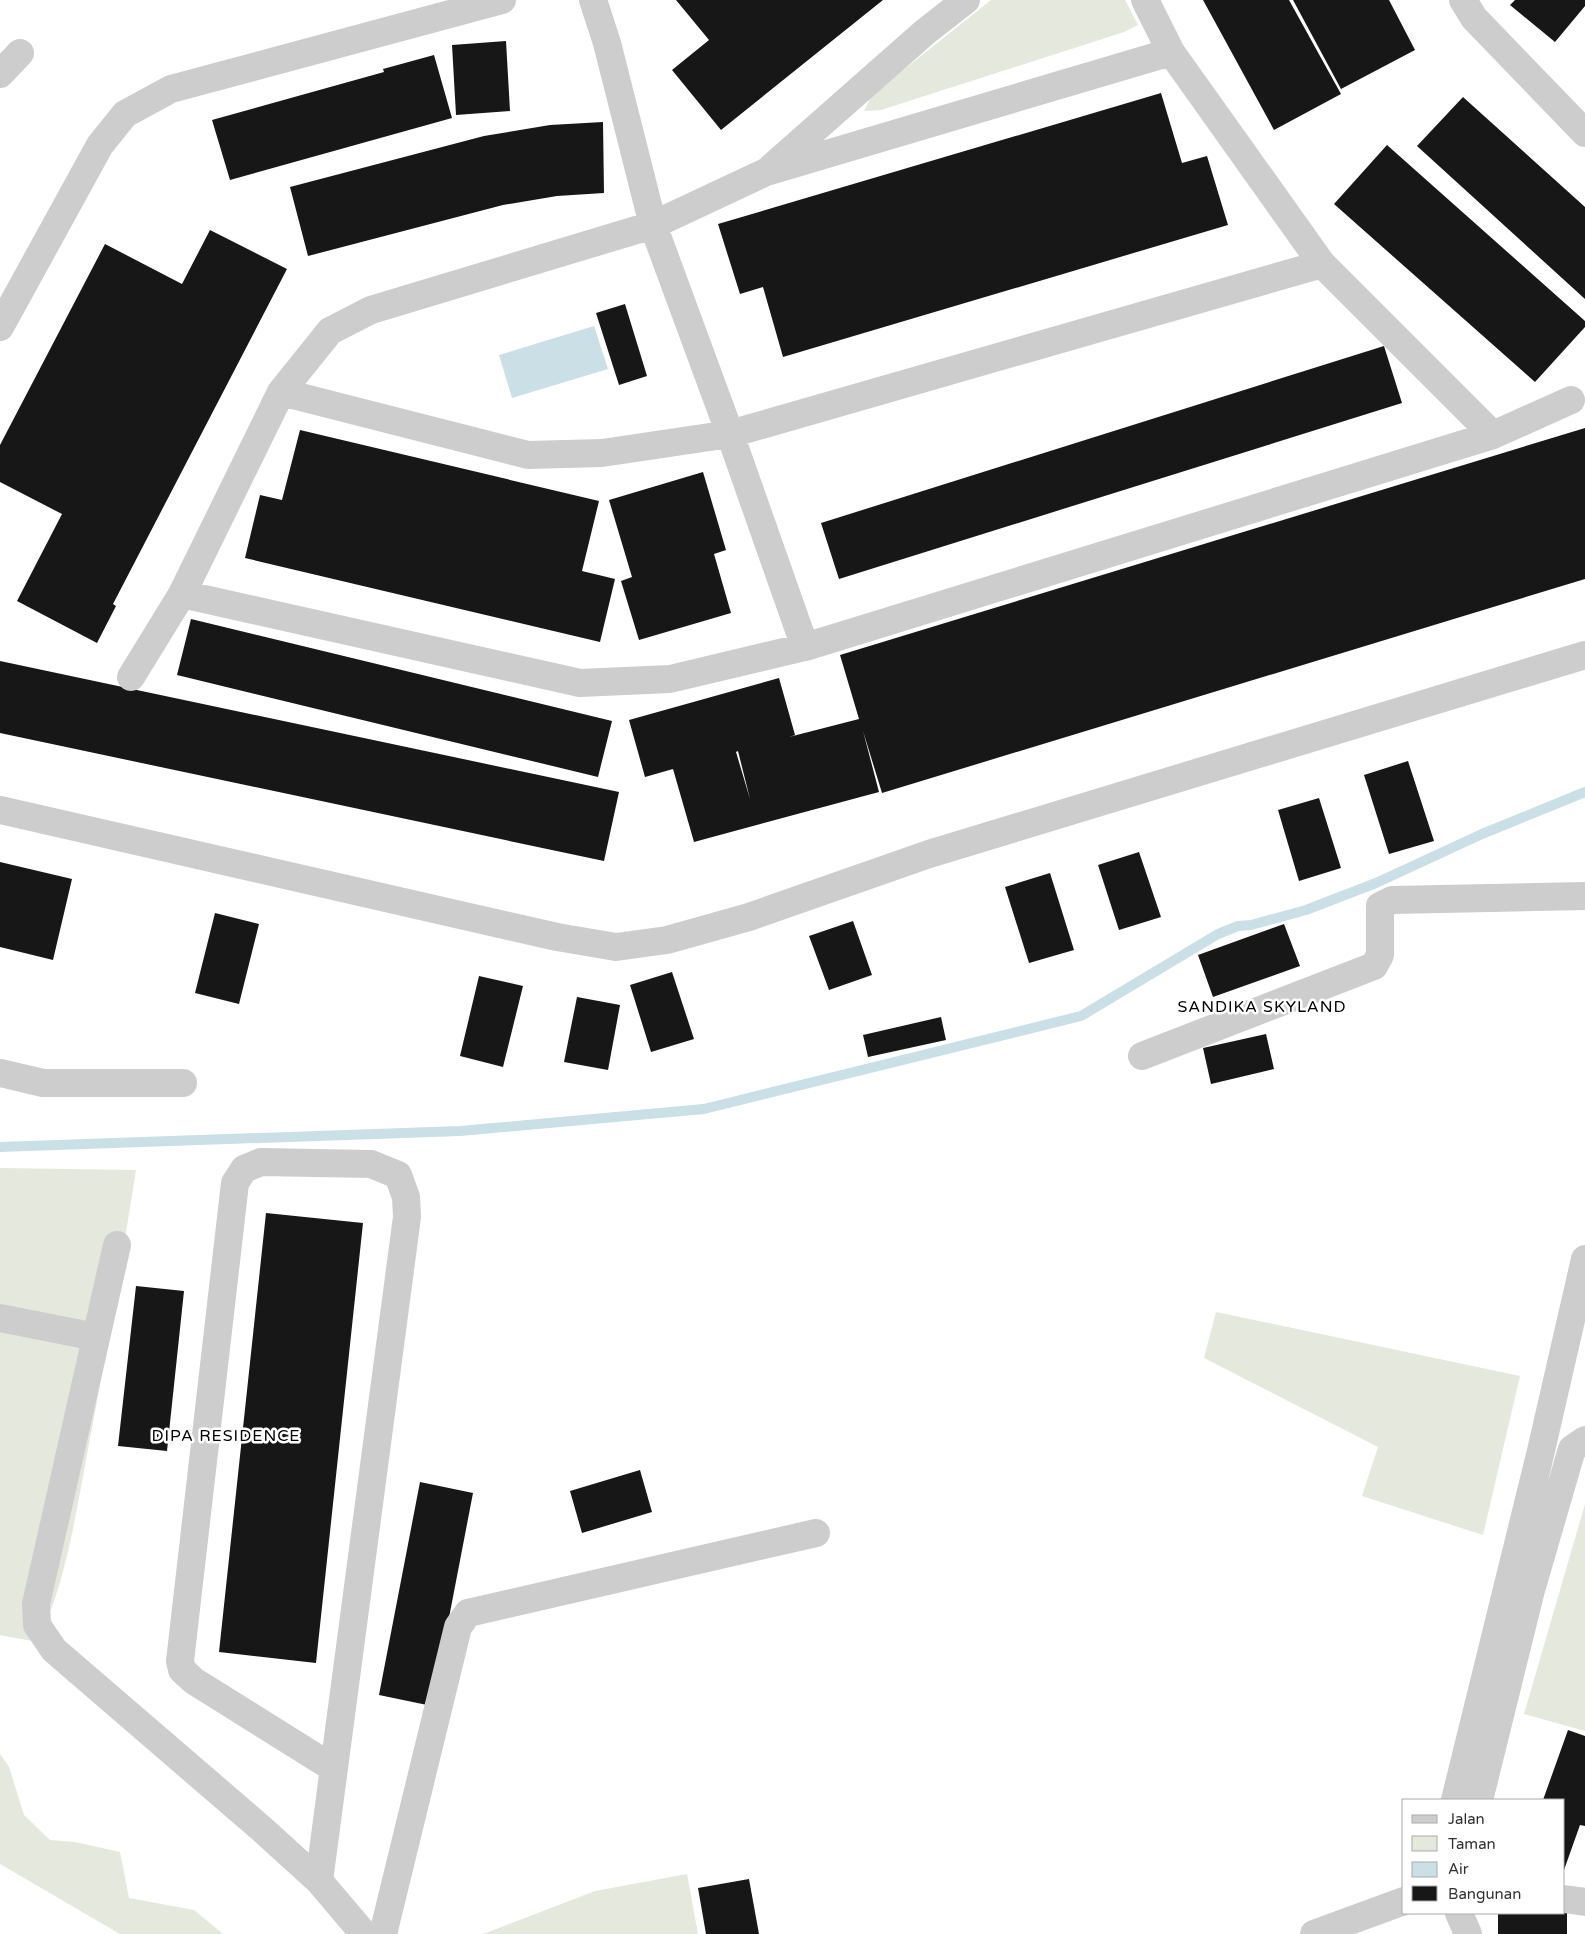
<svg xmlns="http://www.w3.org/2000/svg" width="1585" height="1934" font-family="'Varela Round',sans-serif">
<rect width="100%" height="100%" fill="#fff"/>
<path fill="#e4e8dd" d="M991,0h134l13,25 -14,7 -243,78 -17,1 8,-16z
M0,1168l136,2c-15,95 -31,190 -49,285 -12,62 -21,129 -50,187l-37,-7z
M1216,1312l304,64 -37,159 -121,-39 16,-49 -174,-89z
M1585,1504v227l-61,-17z
M0,1754l9,13 15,48 26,25 25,2 45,10 9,46 65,12 29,24h-103l-120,-70z
M687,1874l11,60h-215l112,-43z"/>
<path fill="#cbdfe6" d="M594,326l14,43 -96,29 -13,-43z"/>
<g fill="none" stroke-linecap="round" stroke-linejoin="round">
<path stroke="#cbdfe6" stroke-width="10" d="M0,1147l460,-16 244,-22 377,-93 137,-82 20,-8 13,-1 55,-15 70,-27 106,-49 103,-42"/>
</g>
<path fill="#171717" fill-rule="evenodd" d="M676,0h207l-162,130 -49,-60 37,-30z
M1203,0h86l52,94 -67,36z
M1293,0h96l26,50 -74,39z
M1515,0h70v6l-30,36 -45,-37z
M506,41l4,70 -54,4 -4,-70z
M434,55l18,63 -222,62 -18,-60 172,-48 -1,-3z
M1161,93l21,70 25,-7 21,69 -445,132 -20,-70 -23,7 -22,-70z
M1463,97l122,110v92l-168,-153z
M603,122l1,71 -47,3 -54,9 -195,51 -18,-69 194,-51 66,-11z
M1387,145l198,176v6l-50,55 -201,-178z
M210,230l77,39 -174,335 3,2 -19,37 -80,-42 45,-87 -62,-32v-37l105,-201 77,40z
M625,304l22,72 -28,9 -23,-72z
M1384,346l18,57 -563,176 -18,-56z
M1585,428v151l-703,214 -19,-62 16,61 -185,50 -21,-73 -28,8 -16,-57 150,-42 16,57 -6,2 70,-18 -19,-64zM738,751l12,48 -14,-47z
M300,430l299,71 -17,70 33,8 -15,63 -355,-84 15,-63 22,5z
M703,472l23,78 -12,4 17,59 -92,27 -18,-59 11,-4 -23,-77z
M191,619l421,102 -14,56 -421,-102z
M0,661l619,131 -15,69 -604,-128z
M1408,761l26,80 -45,13 -25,-79z
M1319,798l22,70 -42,13 -21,-71z
M1139,852l22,65 -42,13 -21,-65z
M0,862l72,17 -19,81 -53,-13z
M1050,873l24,77 -45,13 -24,-76z
M215,913l44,11 -20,80 -44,-11z
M853,921l19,54 -43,15 -20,-54z
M1284,924l16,42 -87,31 -15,-42z
M672,972l22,67 -43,13 -21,-67z
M479,976l44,10 -20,81 -43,-11z
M577,997l43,8 -12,65 -44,-8z
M941,1017l5,23 -78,17 -5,-22z
M1266,1034l8,35 -63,15 -8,-36z
M266,1213l97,10 -47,440 -97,-11z
M136,1286l48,5 -17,160 -49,-5z
M640,1470l12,42 -70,21 -12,-42z
M420,1482l53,11 -41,213 -53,-11z
M1568,1730l17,6v90l-5,-1 -16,45v-70h-21z
M749,1879l10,55h-53l-8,-46z
M1567,1911v23h-69v-21z"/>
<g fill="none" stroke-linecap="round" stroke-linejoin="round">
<path stroke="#cdcdcd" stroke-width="28" d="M593,0l14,43 46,182 77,209 75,213
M1145,0l26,52 151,212 171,171
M1463,0l11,18 111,115
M0,74l20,-21
M773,166l152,-134 41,-32
M0,327l100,-182 25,-31 46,-25 331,-89
M281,392l247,63 74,-2 128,-19 592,-170
M182,594l398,89 90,-4 135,-32 688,-212 78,-35
M131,677l51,-83 99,-202 49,-61 41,-21 282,-85 113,-53 405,-120
M0,810l557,127 59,10 51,-7 82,-23 180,-63 656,-199
M1142,1056l232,-90 6,-11v-49l12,-6 193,-4
M0,1073l43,10h140
M117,1245l-81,359 1,21 17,25 209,180 56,51
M0,1318l96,19
M333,1768l-139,-87 -12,-11 -2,-9 55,-478 9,-14 17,-7 110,2 27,11 8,22 1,20 -88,664 45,53
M1455,1800l85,-345 45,-196
M1479,1800l52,-210 41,-141 13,-9
M1564,1899l21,3
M1459,1913l9,21
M383,1934l75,-307 10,-14 348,-80
M1314,1934l90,-33"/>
</g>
<g text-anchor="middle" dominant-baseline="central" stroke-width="5" stroke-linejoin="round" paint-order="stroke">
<g font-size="16" letter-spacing="1" fill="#000" stroke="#fff">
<text x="1262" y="1007">SANDIKA SKYLAND</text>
<text x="226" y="1436">DIPA RESIDENCE</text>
</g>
</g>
<rect x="1402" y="1799" width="162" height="115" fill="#ffffff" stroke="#acacac"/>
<rect x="1412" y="1815" width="25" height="8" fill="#cdcdcd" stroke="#acacac"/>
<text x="1448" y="1824" font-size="15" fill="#303030">Jalan</text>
<rect x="1412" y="1836" width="25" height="15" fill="#e4e8dd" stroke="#acacac"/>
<text x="1448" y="1849" font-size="15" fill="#303030">Taman</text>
<rect x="1412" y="1862" width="25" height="15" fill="#cbdfe6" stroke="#acacac"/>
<text x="1448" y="1874" font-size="15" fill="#303030">Air</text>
<rect x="1412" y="1886" width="25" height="15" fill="#171717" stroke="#acacac"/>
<text x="1448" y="1899" font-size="15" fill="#303030">Bangunan</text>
</svg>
